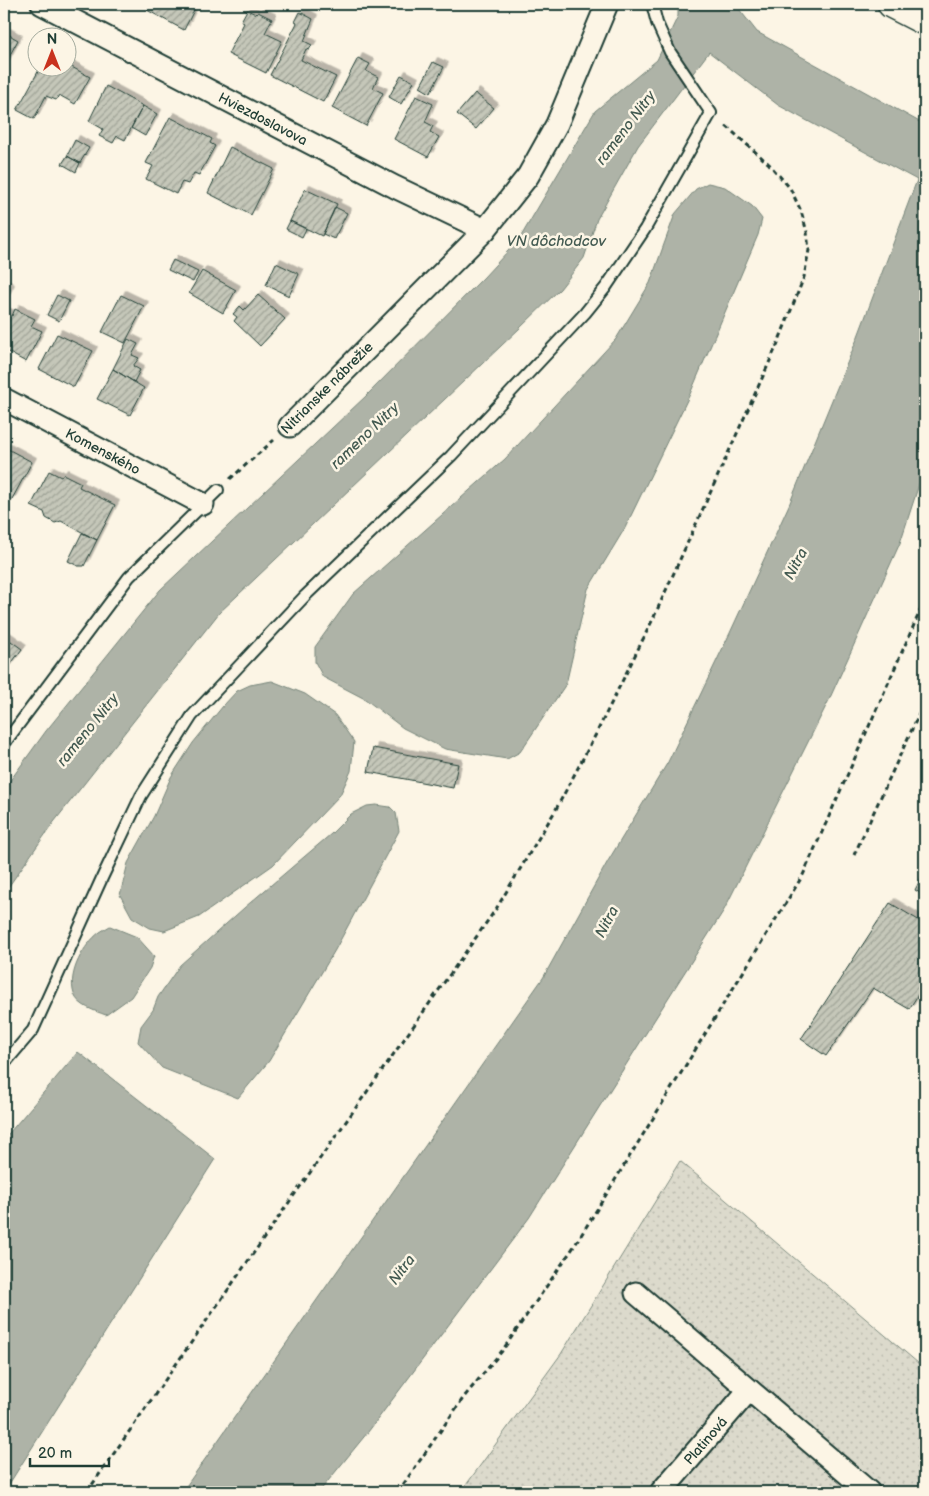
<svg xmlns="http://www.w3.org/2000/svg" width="929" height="1496" font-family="'Balsamiq Sans',sans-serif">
<defs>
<pattern id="grass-dots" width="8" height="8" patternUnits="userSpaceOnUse" patternTransform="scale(1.25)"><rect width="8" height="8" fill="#dcdacc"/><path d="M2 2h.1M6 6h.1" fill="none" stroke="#bcbcb0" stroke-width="1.8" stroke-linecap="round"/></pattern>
<pattern id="building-hatch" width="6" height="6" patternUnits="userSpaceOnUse" patternTransform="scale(1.25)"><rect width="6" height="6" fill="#c5c7b9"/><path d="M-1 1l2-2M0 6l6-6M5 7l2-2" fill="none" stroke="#9fa397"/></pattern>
<filter id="shadow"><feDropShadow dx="4.5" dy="-4.5" stdDeviation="0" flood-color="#0004"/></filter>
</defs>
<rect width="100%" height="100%" fill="#fcf5e5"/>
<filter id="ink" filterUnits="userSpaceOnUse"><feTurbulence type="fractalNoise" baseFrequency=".02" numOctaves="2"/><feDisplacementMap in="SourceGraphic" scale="10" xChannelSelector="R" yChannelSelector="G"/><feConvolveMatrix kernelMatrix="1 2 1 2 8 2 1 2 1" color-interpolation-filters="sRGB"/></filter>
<g filter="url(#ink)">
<path fill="url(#grass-dots)" stroke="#7e8c80" d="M680,1161l245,208v123h-464l100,-138z"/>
<path fill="#aeb3a7" stroke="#758479" d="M678,4h57l22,28 168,93v341l-25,77 -71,157 -105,210 -195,308 -161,214 -49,60h-137l361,-514 65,-117 60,-99 62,-129 59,-128 68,-166 60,-159 -139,-75 -69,-53 -71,94 -41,73 -13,39 -24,31 -40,39 -301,285 -165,209 -50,71v-104l42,-58 114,-141 206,-194 118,-119 36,-39 75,-127 62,-51 21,-44z
M708,183l17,4 27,19 10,13 -4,16 -68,159 -65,134 -37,61 -22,95 -46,68 -13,7 -62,-10 -42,-21 -38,-29 -42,-22 -8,-15v-15l38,-53 152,-135 111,-120 34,-56 25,-69 21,-25z
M272,681l33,13 30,21 19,27 -3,29 -11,24 -67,70 -74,52 -35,14 -14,-3 -18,-11 -12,-22 8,-32 26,-47 17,-39 22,-34 30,-37 14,-15 13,-6z
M376,805l14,2 6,6 3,18 -64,119 -66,111 -31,37 -76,-30 -24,-26 3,-16 12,-16 5,-13 22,-32 64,-57 87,-74 20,-20 16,-8z
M110,926l27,11 17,19 -4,12 -19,29 -25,18c-11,-4 -28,-9 -32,-21 -7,-21 10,-50 26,-62 3,-2 7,-4 10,-6z
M78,1052l137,107 -211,333v-353z"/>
<path fill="url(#building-hatch)" stroke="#1f3d34" filter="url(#shadow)" d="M151,4h46l-13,26 -37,-20z
M247,10l9,4 2,-2 14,7 -7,14 17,8 -16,32 -38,-19 16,-31 -3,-2z
M300,12l13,7 -9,22 8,4 -3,5 -3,-1 -5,11 35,17 -13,25 -53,-27 27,-52 -2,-1z
M4,32l14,8 -14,26z
M358,58l12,6 -4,7 12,6 -5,11 10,5 -17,33 -34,-18z
M433,62l11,5 -14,26 -10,-6z
M68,65l22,12 -15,27 -16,-9 -3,5 -10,-4 -12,23 -17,-9 23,-42h28z
M401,75l13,7 -13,22 -12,-7z
M106,86l37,20 -18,34 -8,-4 -4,7 -14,-7 4,-7 -14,-8z
M475,93l19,15 -18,21 -19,-15z
M416,96l17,8 -8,18 8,4 -3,6 9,5 -11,20 -34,-18z
M143,106l14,8 -12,22 -14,-8z
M170,117l42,22 -2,4 5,3 -16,29 -5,-2 -6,11 -6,-2 -6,12 -30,-15 7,-13 -7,-3z
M75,140l14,8 -9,15 -13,-7z
M230,147l44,22 -23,46 -43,-22z
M67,156l13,7 -4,9 -14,-8z
M305,189l32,15 -15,32 -32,-15z
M335,207l12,6 -13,26 -11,-5z
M290,221l16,8 -4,8 -16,-8z
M173,260l25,12 -5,10 -25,-12z
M276,263l23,11 -10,22 -23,-11z
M202,271l34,19 -13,23 -34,-20z
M4,285l6,4 -6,12z
M57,295l12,6 -10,20 -12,-6z
M121,295l23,11 -19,37 -23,-11z
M258,295l27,24 -25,27 -26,-25 3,-4 -4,-3 7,-8 4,4z
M15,309l20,10 -4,7 11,5 -16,31 -22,-12v-38l8,4z
M57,334l36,17 -19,36 -35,-18z
M128,339l10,5 -6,11 7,3 -6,8 7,4 -6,12 -21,-13z
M113,369l31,19 -14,27 -33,-16z
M4,447l28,15 -21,39 -7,-4z
M49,471l12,6 2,-3 18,9 -2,4 36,18 -18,35 -36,-19 -6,2 -9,-5 -2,-6 -13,-6z
M82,533l15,7 -13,26h-6l-10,-5z
M4,636l18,13 -18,24z
M373,748l85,16 -5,24 -85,-16z
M925,870v26l-10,-6z
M890,903l35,21v60l-16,25 -36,-21 -47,68 -25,-17z"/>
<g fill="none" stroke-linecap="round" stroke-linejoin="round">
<defs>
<path id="service" d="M4,744l125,-167 89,-87
M4,1064l29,-34 69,-152 39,-82 51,-80 113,-120 146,-140 134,-143 21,-26 39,-58 66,-116 -41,-61 -13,-29 -5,-19"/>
<g id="minor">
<path id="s1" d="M42,4l353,183 90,43"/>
<path id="s2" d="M4,399l199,105"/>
<path d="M290,426l195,-196 43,-54 29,-52 50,-120"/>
<path d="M636,1293l233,199"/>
<path id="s3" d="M661,1492l88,-102"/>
</g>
<path id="primary" d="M892,4l33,17"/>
</defs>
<use href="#service" stroke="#1f3d34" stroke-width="14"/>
<use href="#minor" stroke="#1f3d34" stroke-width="25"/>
<use href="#primary" stroke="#1f3d34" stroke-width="31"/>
<path stroke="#1f3d34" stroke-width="3" stroke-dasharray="5 4" stroke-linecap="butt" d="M230,479l44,-39
M854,855l71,-154
M87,1492l198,-284 211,-299 59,-98 41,-77 57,-115 125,-276 26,-66 5,-27 -2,-18 -6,-21 -11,-23 -21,-24 -44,-39
M398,1492l66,-95 38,-46 73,-106 228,-370 122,-275"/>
<use href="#service" stroke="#fcf5e5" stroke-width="10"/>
<use href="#minor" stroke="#fcf5e5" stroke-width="21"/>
<use href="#primary" stroke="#fcf5e5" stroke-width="28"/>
</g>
</g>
<g text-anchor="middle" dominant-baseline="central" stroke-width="5" stroke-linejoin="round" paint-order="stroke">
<g font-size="14" fill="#1f3d34" stroke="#fcf5e5">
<text stroke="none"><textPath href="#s1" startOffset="249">Hviezdoslavova</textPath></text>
<text transform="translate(327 388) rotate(-45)">Nitrianske nábrežie</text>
<text stroke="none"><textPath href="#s2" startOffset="112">Komenského</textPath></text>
<text stroke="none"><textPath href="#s3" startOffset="68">Platinová</textPath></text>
</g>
<g font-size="15" font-style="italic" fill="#435a51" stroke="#fcf5e5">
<text transform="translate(626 128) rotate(-53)">rameno Nitry</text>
<text x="556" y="241">VN dôchodcov</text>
<text transform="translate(365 436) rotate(-44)">rameno Nitry</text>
<text transform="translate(796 564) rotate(-62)">Nitra</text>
<text transform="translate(88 730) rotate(-51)">rameno Nitry</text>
<text transform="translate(607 922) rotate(-62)">Nitra</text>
<text transform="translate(402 1270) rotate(-53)">Nitra</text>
</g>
</g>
<rect width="929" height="1496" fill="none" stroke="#fcf5e5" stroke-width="20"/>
<rect x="10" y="10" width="909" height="1476" fill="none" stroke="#1f3d34" stroke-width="2" filter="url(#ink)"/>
<g transform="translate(52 52)"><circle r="24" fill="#fcf5e5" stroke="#a4ab9e"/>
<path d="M0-4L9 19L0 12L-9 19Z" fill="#c8321e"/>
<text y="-8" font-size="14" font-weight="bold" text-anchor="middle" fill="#1f3d34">N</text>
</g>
<path d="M30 1458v8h79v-8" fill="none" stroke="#1f3d34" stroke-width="2.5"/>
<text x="38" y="1458" font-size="15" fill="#1f3d34" stroke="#fcf5e5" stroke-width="4" paint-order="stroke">20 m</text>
</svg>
